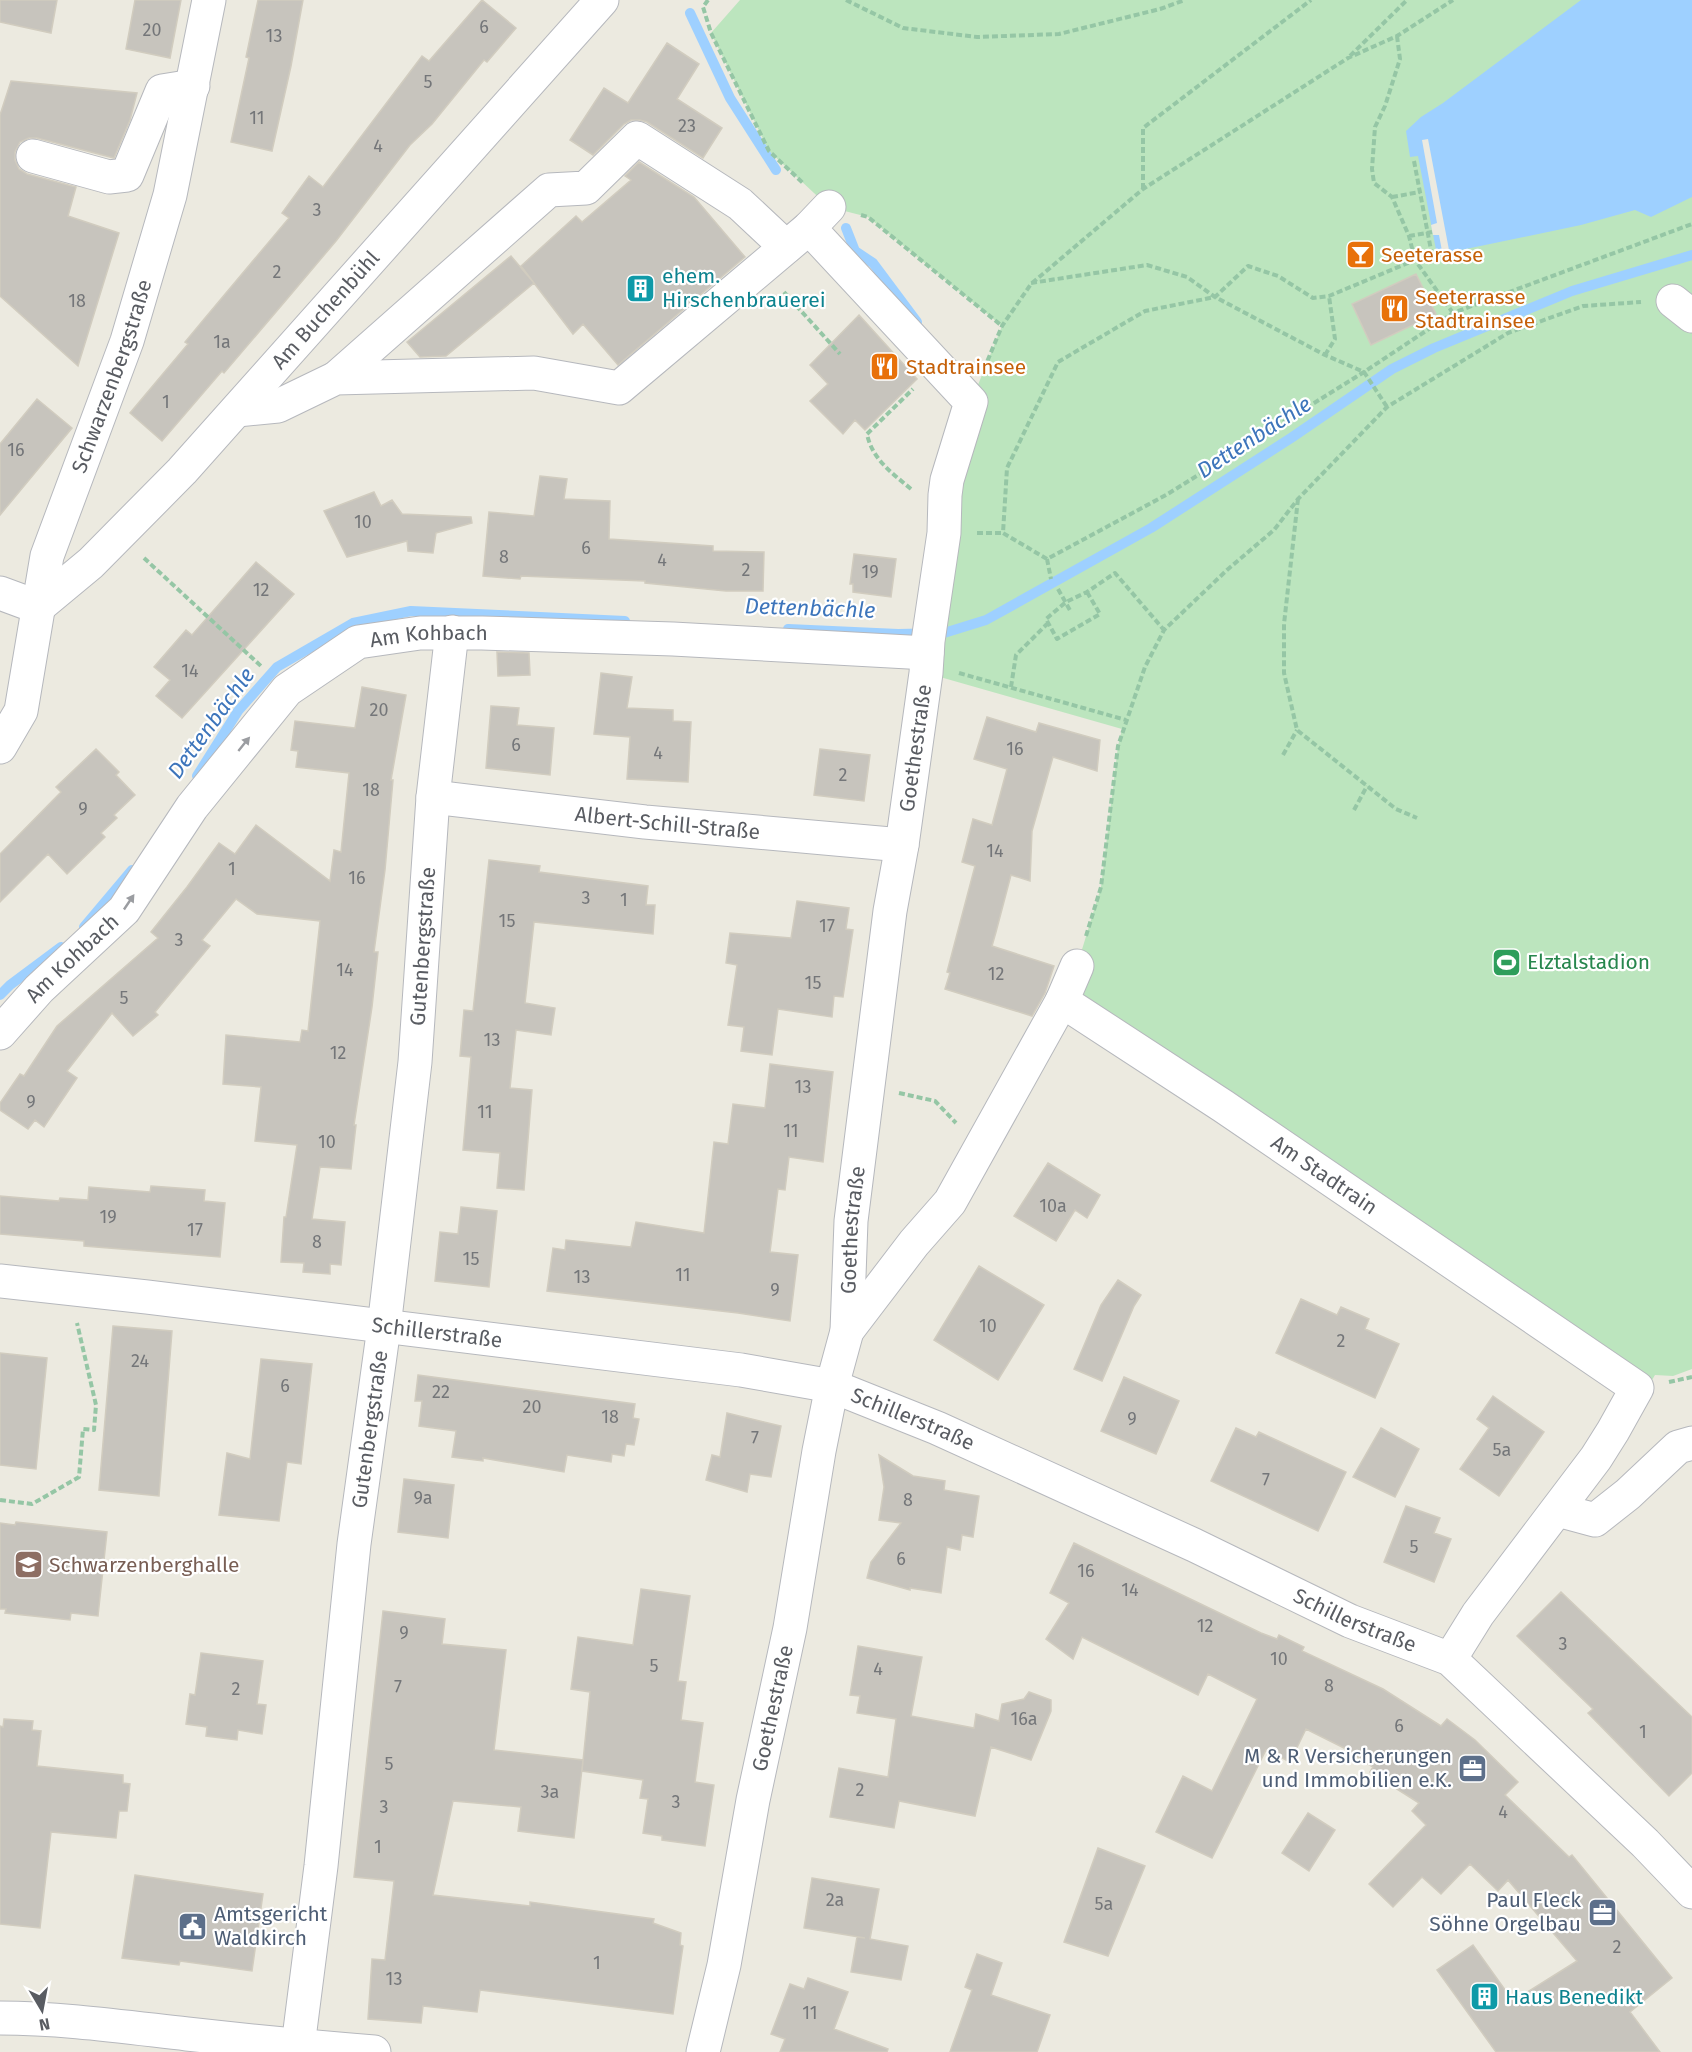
<svg xmlns="http://www.w3.org/2000/svg" width="1692" height="2052" font-family="'Fira Sans',sans-serif">
<rect width="100%" height="100%" fill="#eceae0"/>
<path fill="#bce5be" d="M740,0h952v1369l-19,7 -18,-1 -3,5 -590,-379 15,-35 24,-79 17,-141 4,-17 -196,-56 45,-271 31,-76 -134,-109 -39,-10 -60,-56 -58,-118z"/>
<path fill="#9ed0ff" d="M1581,0h111v197l-41,20 -16,-7 -54,15 -144,30 -19,-99 -8,1 -4,-26 15,-14 22,-14z"/>
<path fill="#eceae0" d="M1428,139l21,111 -7,1 -3,-16h-6l-2,-10 6,-2 -15,-83z"/>
<g fill="none" stroke-linecap="round" stroke-linejoin="round">
<path stroke="#9ed0ff" stroke-width="10" d="M690,13l40,85 46,72
M846,228l9,23 18,12 44,59
M788,629l110,5 46,-1 42,-13 165,-92 140,-90 101,-69 42,-21 138,-57 120,-36
M197,776l41,-65 39,-44 76,-44 58,-12 214,10
M84,927l48,-57
M0,995l10,-10 51,-38"/>
</g>
<path fill="#c7c4bd" stroke="#d1ccbf" stroke-width="1.5" d="M0,0h57l-6,33 -51,-11z
M135,0h46l-11,58 -44,-9z
M258,0h45l-12,66 -19,85 -41,-9 18,-84 -3,-1z
M482,0l34,28 -29,34 -3,-2 -52,64 -22,21 -74,96 -49,58 -63,74 -2,-2 -60,70 -32,-28 58,-69 -3,-2 20,-24 84,-100 -7,-5 27,-37 14,11 99,-131 7,5z
M667,43l32,21 -22,35 45,29 -19,30 -56,-36 -7,-2h-9l-7,4 -31,31 -23,-15 34,-52 24,15z
M11,81l126,12 -7,27 -16,38 -77,-20h-8l-9,4 -5,10v8l4,9 8,5 49,13 -8,29 51,17 -41,133 -78,-70v-181z
M639,162l55,35 51,60 -127,108 -35,-41 -10,10 -39,-51 -88,73 -26,1 -13,-15 104,-86 23,27 -13,-17 55,-50 6,6 49,-42 -6,-4z
M1416,274l20,40 -65,31 -19,-41z
M859,315l58,64 -52,51 -10,-10 -12,14 -33,-33 18,-17 -18,-19z
M37,399l35,29 -72,87v-71z
M540,476l27,3 -3,20 46,2 -1,38 104,7v5l51,1 -1,39h-37l-81,-8v-2l-124,-5 -1,3 -37,-3 6,-64 45,4z
M374,492l7,14 11,-6 10,14 69,3 1,6 -36,10 -3,20 -25,-2 -1,-10 -60,16 -23,-46z
M854,554l42,5 -5,38 -38,-5v-8h-3z
M256,562l38,32 -112,124 -26,-22 14,-16 -16,-13 32,-37 6,5z
M497,652l32,1 1,22 -32,1z
M601,673l31,4 -5,31 46,2v11l18,1 -3,60 -61,-3 3,-42 -36,-3z
M362,687l44,8 -15,85h2l-8,90 -11,82h4l-6,55 -18,118h2l-5,44 -31,-2 -8,52 33,3 -4,43 -11,-1v10l-27,-2 1,-9 -23,-1 3,-45h2l11,-72 -42,-4 6,-54 -38,-3 3,-49 74,7 2,-12 6,1 12,-110 -63,-7 -21,-15 -34,41 8,6 -55,66 3,3 -25,21 -21,-23 -45,58 10,7 -33,49 -9,-7 -7,9 -28,-19v-7l20,-29 4,2 33,-50 101,-88 -7,-6 36,-45 32,-44 16,11 21,-29 74,56 4,-31 7,2 8,-79 -53,-6 2,-16 -7,-1 4,-29 60,7z
M491,706l28,2 -2,17 37,3 -4,47 -64,-7z
M987,717l49,15 3,-9 61,17 -3,31 -44,-14 -21,74 -2,50 -19,-6 -15,57 -4,14 62,20 -9,27 -13,23 -87,-27 5,-16 -3,-1 28,-106 -13,-4 11,-43 19,6 15,-56 -33,-10z
M96,749l23,23 -3,3 19,20 -21,20 3,3 -16,15 4,4 -38,37 -19,-20 -48,48v-48l61,-62 -5,-5z
M820,749l50,6 -6,46 -50,-6z
M489,860l51,6 -1,6 109,14 -2,19h9l-2,29 -119,-12 -9,81 30,5 -4,27 -35,-5 -6,58 22,2 -8,100 -27,-2 3,-35 -37,-3 8,-93 -11,-1 4,-46 9,1z
M797,901l52,7 -3,21 7,1 -10,67 -9,-1 -2,21 -54,-8 -6,46 -31,-4 3,-24 -16,-2 9,-60 -11,-2 4,-30 61,5z
M770,1064l63,8 -10,90 -34,-5 -4,33 -7,-1 -8,63 28,3 -8,66 -52,-8 -191,-22 6,-43 12,2 1,-10 65,7 5,-25 68,11 10,-91 14,2 5,-40 32,4z
M1048,1163l52,32 -13,23 -12,-8 -19,31 -42,-25z
M151,1186l54,4 -1,11 21,2 -5,54 -136,-11v-5l-84,-7v-38l59,5 1,-3 28,2 1,-13 61,5z
M461,1207l36,4 -8,76 -54,-6 5,-49 18,2z
M979,1266l65,39 -46,75 -64,-40z
M1118,1280l23,15 -7,11 -32,75 -28,-12 27,-64z
M1301,1299l36,16 4,-8 28,12 -4,10 34,15 -24,54 -99,-45z
M113,1326l59,5 -13,165 -60,-6z
M0,1353l47,5 -11,111 -36,-4z
M261,1359l51,5 -11,100 -14,-2 -8,59 -60,-6 8,-62 23,6z
M418,1375l217,29 -2,14 6,1 -5,26 -8,-1 -2,12 -12,-2 -1,8 -44,-7 -3,17 -81,-14v3l-31,-4 4,-26 -37,-5 3,-25h-7z
M1124,1377l55,24 -23,53 -55,-23z
M1493,1396l51,36 -45,64 -39,-27 29,-41 -12,-9z
M727,1413l54,13 -10,51 -21,-3 -3,18 -41,-12 6,-25 8,2z
M1236,1428l20,9 3,-5 87,40 -28,59 -107,-50z
M1381,1428l38,21 -24,48 -42,-20z
M879,1455l34,21 32,5 -1,9 35,6 -6,41 -11,-2 -2,15 -13,-3 -6,46 -31,-5v2l-43,-12 4,-16 30,-39 -22,-3 5,-33z
M404,1479l50,6 -6,53 -50,-6z
M1406,1506l34,12 -6,15 17,6 -17,43 -50,-20z
M16,1522l91,10 -9,84 -27,-3 -1,7 -65,-7 1,-4h-6v-86l15,2z
M1074,1543l187,90 16,6 2,-4 25,12 -2,4 81,38 58,37 6,-7 28,21 43,42 -13,13 64,62 3,-2 100,123 -42,34 30,40h-164l-59,-82 36,-25 40,56 64,-40 -69,-81 -10,11 -28,-27 -29,30 -19,-17 -29,30 -24,-23 57,-59 -14,-14 7,-8 -49,-31 3,-5 -29,-19 -38,-19 -16,33 -24,-12 -54,108 -56,-26 27,-56 29,15 45,-92 -49,-25 -10,21 -116,-58 -9,22 -27,-20 23,-36 -19,-10z
M641,1589l49,7 -12,85 8,1 -5,38 22,3 -8,59 19,3 -9,61 -43,-6v-4l-19,-3 5,-34 -8,-1 3,-18 -61,-9 8,-79 -19,-3 7,-52 55,8z
M1561,1592l131,125v56l-23,23 -81,-83 5,-4 -76,-73z
M383,1611l62,8 -3,25 64,6 -12,100 89,10 -9,78 -56,-7 3,-24 -68,-6 -20,94 97,11v-4l124,17 -1,4 28,10 -1,12 3,1 -10,68 -193,-24 -3,22 -54,-6 -2,17 -53,-4 4,-60 13,1 9,-79 -40,-4z
M858,1646l64,11 -11,59 63,12 2,-14 23,7 3,-17 22,-5 5,-7 22,8v11l-20,49 -40,-13 -16,69 -76,-15 -5,27 -64,-11 9,-49 49,9 8,-58 -39,-6 3,-17 -10,-1z
M201,1653l62,8 -6,43 9,1 -4,29 -24,-4 -1,10 -31,-4 1,-9 -21,-3 4,-30 5,1z
M4,1719l29,2 -1,9 9,1 -4,35 86,9v8l7,1 -3,27h-8l-3,27 -65,-6 -11,96 -40,-4v-198l3,1z
M1308,1813l27,17 -26,41 -27,-18z
M1098,1848l47,18 -37,90 -44,-14z
M135,1875l128,19 -11,77 -72,-10 -1,4 -57,-7z
M812,1878l67,11 -9,50 38,7 -7,34 -50,-8 6,-35 8,1 -61,-10z
M977,1954l25,9 -11,32 59,20 -13,37h-87l22,-62 -7,-3z
M808,1978l40,14 -14,37 54,20 -1,3h-107l5,-13 -14,-5 19,-50 14,5z"/>
<g fill="none" stroke-linecap="round" stroke-linejoin="round">
<defs>
<g id="minor">
<path d="M33,156l76,21 18,-2 35,-84 31,-5"/>
<path d="M1673,301l19,15"/>
<path d="M336,378l213,-188 37,-2 51,-50 103,66 46,43"/>
<path d="M237,410l41,-4 58,-28 198,-5 85,15 190,-160 20,-21"/>
<path d="M0,593l38,14"/>
<path id="s1" d="M38,607l53,-44 91,-92 420,-471"/>
<path id="s2" d="M0,747l21,-36 26,-155 80,-215 43,-146 39,-195"/>
<path id="s3" d="M433,797l212,25 257,23"/>
<path d="M1062,1001l15,-35"/>
<path id="s4" d="M0,1033l39,-44 85,-79 68,-103 95,-117 71,-48 62,-9h62l191,6 254,14"/>
<path id="s5" d="M0,1281l147,16 594,73 91,16 105,42 257,117 156,76 100,38 195,184 47,49"/>
<path id="s6" d="M847,1331l67,-88 36,-41 112,-201 161,105 414,282 -24,43 -17,27 -118,156 -28,45"/>
<path d="M1558,1510l37,10 33,-26 50,-47 14,-4"/>
<path d="M0,2018c62,0 125,9 187,16 63,7 125,13 187,18"/>
<path id="s7" d="M298,2046l23,-180 33,-322 30,-217 31,-265 18,-265 19,-165"/>
<path id="s8" d="M703,2052l21,-87 29,-165 37,-172 29,-177 13,-65 15,-55 4,-110 39,-310 12,-66 24,-172 2,-32 16,-108 1,-38 2,-15 24,-78 -162,-174"/>
</g>
</defs>
<use href="#minor" stroke="#b6b8bd" stroke-width="35"/>
<path stroke="#95c6a5" stroke-width="4" stroke-dasharray="6 3" stroke-linecap="butt" d="M708,0l-5,7 8,26 58,118 35,33
M846,0l57,28 74,9 82,-3 101,-25 25,-9
M1397,36l3,23 -15,47 -10,21 -3,42 2,14 18,14 17,39 6,24
M1350,56l57,-56
M1414,161l17,89
M1143,189v-61l168,-128
M1392,197l28,-5
M861,215l7,2 134,109
M1409,236l23,-4
M1031,283l116,-18 40,12 28,20 110,58 39,17 23,35
M784,292l56,62
M1453,313l-38,-53 -86,36 -16,2 -35,-22 -30,-10 -33,31 -70,14 -87,51 -51,106 -4,65 44,26 119,-64 198,-123 89,-59 239,-89
M1325,355l10,-16 -6,-43
M984,369l18,-43 29,-42 112,-95 205,-131 49,-22 56,-36
M911,489c-19,-16 -39,-30 -44,-55l46,-45
M1298,499l-14,125v49l13,57 99,79 21,9
M977,533h26
M144,558l118,109
M1047,559l4,20
M1058,589l13,23
M1087,592l13,22 -43,25 -11,-20 20,-17 21,-10 28,-19 49,57
M959,673l167,47
M1011,687l5,-32 32,-32
M1283,755l14,-25
M1354,810l13,-24
M1086,936l15,-49 17,-141 27,-79 19,-37 63,-60 47,-40 24,-31 89,-92 121,-74 75,-27 58,-4
M899,1093l36,8 21,22
M1669,1382l23,-5
M0,1500l32,4 47,-27 4,-48 11,1 2,-25 -19,-82"/>
<use href="#minor" stroke="#fff" stroke-width="33"/>
</g>
<defs><path id="oneway-solid" d="M-6-.8H1V-3.2L6.5 0L1 3.2V.8H-6Z" transform="scale(1.5)"/></defs>
<g fill="#9b9da1">
<use href="#oneway-solid" transform="translate(244 744) rotate(-51)"/>
<use href="#oneway-solid" transform="translate(129 902) rotate(-56)"/>
</g>
<defs>
<symbol id="bar-square" viewBox="-11 -11 22 22"><rect x="-9" y="-9" width="18" height="18" rx="4" fill="#e8710a" stroke="#fff"/><path d="M-6-5H6L.8 .8V4.5H3.5V6h-7V4.5H-.8V.8Z" fill="#fff"/></symbol>
<symbol id="building-square" viewBox="-11 -11 22 22"><rect x="-9" y="-9" width="18" height="18" rx="4" fill="#0f9aa8" stroke="#fff"/><path d="M-4-6H4V6H1V3H-1V6H-4ZM-2.5-4.3h1.7v1.8h-1.7ZM.8-4.3h1.7v1.8H.8ZM-2.5-1h1.7V.8h-1.7ZM.8-1h1.7V.8H.8Z" fill="#fff"/></symbol>
<symbol id="restaurant-square" viewBox="-11 -11 22 22"><rect x="-9" y="-9" width="18" height="18" rx="4" fill="#e8710a" stroke="#fff"/><path d="M-5-6h1v4h1v-4h1v4h1v-4h1v5L-1.5 .5V6h-2V.5L-5-1ZM5-6V6H3V1.5H1.5Q1.5-4 5-6Z" fill="#fff"/></symbol>
<symbol id="stadium-square" viewBox="-11 -11 22 22"><rect x="-9" y="-9" width="18" height="18" rx="4" fill="#2e9e5b" stroke="#fff"/><path d="M0-5a6.5 5 0 1 0 0 10a6.5 5 0 1 0 0-10ZM-3.5-1.8h7v3.6h-7Z" fill="#fff"/></symbol>
<symbol id="school-square" viewBox="-11 -11 22 22"><rect x="-9" y="-9" width="18" height="18" rx="4" fill="#8d6e63" stroke="#fff"/><path d="M0-5L7-2L0 1L-7-2ZM-4 1L0 2.5L4 1V4Q0 6-4 4Z" fill="#fff"/></symbol>
<symbol id="office-square" viewBox="-11 -11 22 22"><rect x="-9" y="-9" width="18" height="18" rx="4" fill="#5c6f8a" stroke="#fff"/><path d="M-6-3h4V-5.5h4V-3h4V5H-6ZM-1-4.5V-3h2v-1.5ZM-6 0V1H6V0Z" fill="#fff"/></symbol>
<symbol id="civic-square" viewBox="-11 -11 22 22"><rect x="-9" y="-9" width="18" height="18" rx="4" fill="#5c6f8a" stroke="#fff"/><path d="M-.6-6.5H3V-4.5H.6V-3L4-1V1h2V6H-6V1h2V-1L-.6-3ZM-1.2 2.5V6h2.4V2.5Z" fill="#fff"/></symbol>
</defs>
<g fill-rule="evenodd">
<use href="#bar-square" x="1344" y="238" width="33" height="33"/>
<use href="#building-square" x="624" y="272" width="33" height="33"/>
<use href="#restaurant-square" x="1378" y="292" width="33" height="33"/>
<use href="#restaurant-square" x="868" y="350" width="33" height="33"/>
<use href="#stadium-square" x="1490" y="946" width="33" height="33"/>
<use href="#school-square" x="12" y="1548" width="33" height="33"/>
<use href="#office-square" x="1456" y="1752" width="33" height="33"/>
<use href="#office-square" x="1586" y="1896" width="33" height="33"/>
<use href="#civic-square" x="176" y="1910" width="33" height="33"/>
<use href="#building-square" x="1468" y="1980" width="33" height="33"/>
</g>
<g text-anchor="middle" dominant-baseline="central" stroke-width="4.5" stroke-linejoin="round" paint-order="stroke">
<g font-size="18" fill="#747679">
<text x="484" y="27">6</text>
<text x="152" y="30">20</text>
<text x="274" y="36">13</text>
<text x="428" y="82">5</text>
<text x="257" y="118">11</text>
<text x="687" y="126">23</text>
<text x="378" y="146">4</text>
<text x="317" y="210">3</text>
<text x="277" y="272">2</text>
<text x="77" y="301">18</text>
<text x="222" y="342">1a</text>
<text x="166" y="402">1</text>
<text x="16" y="450">16</text>
<text x="363" y="522">10</text>
<text x="586" y="548">6</text>
<text x="504" y="557">8</text>
<text x="662" y="560">4</text>
<text x="746" y="570">2</text>
<text x="870" y="572">19</text>
<text x="261" y="590">12</text>
<text x="190" y="671">14</text>
<text x="379" y="710">20</text>
<text x="516" y="745">6</text>
<text x="1015" y="749">16</text>
<text x="658" y="753">4</text>
<text x="843" y="775">2</text>
<text x="371" y="790">18</text>
<text x="83" y="809">9</text>
<text x="995" y="851">14</text>
<text x="232" y="869">1</text>
<text x="357" y="878">16</text>
<text x="586" y="898">3</text>
<text x="624" y="900">1</text>
<text x="507" y="921">15</text>
<text x="827" y="926">17</text>
<text x="179" y="940">3</text>
<text x="345" y="970">14</text>
<text x="996" y="974">12</text>
<text x="813" y="983">15</text>
<text x="124" y="998">5</text>
<text x="492" y="1040">13</text>
<text x="338" y="1053">12</text>
<text x="803" y="1087">13</text>
<text x="31" y="1102">9</text>
<text x="485" y="1112">11</text>
<text x="791" y="1131">11</text>
<text x="327" y="1142">10</text>
<text x="1053" y="1206">10a</text>
<text x="108" y="1217">19</text>
<text x="195" y="1230">17</text>
<text x="317" y="1242">8</text>
<text x="471" y="1259">15</text>
<text x="683" y="1275">11</text>
<text x="582" y="1277">13</text>
<text x="775" y="1290">9</text>
<text x="988" y="1326">10</text>
<text x="1341" y="1341">2</text>
<text x="140" y="1361">24</text>
<text x="285" y="1386">6</text>
<text x="441" y="1392">22</text>
<text x="532" y="1407">20</text>
<text x="610" y="1417">18</text>
<text x="1132" y="1419">9</text>
<text x="755" y="1438">7</text>
<text x="1502" y="1450">5a</text>
<text x="1266" y="1480">7</text>
<text x="423" y="1498">9a</text>
<text x="908" y="1500">8</text>
<text x="1414" y="1547">5</text>
<text x="901" y="1559">6</text>
<text x="1086" y="1571">16</text>
<text x="1130" y="1590">14</text>
<text x="1205" y="1626">12</text>
<text x="404" y="1633">9</text>
<text x="1563" y="1644">3</text>
<text x="1279" y="1659">10</text>
<text x="654" y="1666">5</text>
<text x="878" y="1669">4</text>
<text x="1329" y="1686">8</text>
<text x="398" y="1687">7</text>
<text x="236" y="1689">2</text>
<text x="1024" y="1719">16a</text>
<text x="1399" y="1726">6</text>
<text x="1643" y="1732">1</text>
<text x="389" y="1764">5</text>
<text x="860" y="1790">2</text>
<text x="550" y="1792">3a</text>
<text x="676" y="1802">3</text>
<text x="384" y="1807">3</text>
<text x="1503" y="1812">4</text>
<text x="378" y="1847">1</text>
<text x="835" y="1900">2a</text>
<text x="1104" y="1904">5a</text>
<text x="1617" y="1947">2</text>
<text x="597" y="1963">1</text>
<text x="394" y="1979">13</text>
<text x="810" y="2013">11</text>
</g>
<g font-size="21" fill="#c56008" stroke="#fff" text-anchor="start">
<text x="1381" y="255">Seeterasse</text>
<text x="1415" y="297">Seeterrasse<tspan x="1415" dy="24">Stadtrainsee</tspan></text>
<text x="906" y="367">Stadtrainsee</text>
</g>
<g font-size="21" fill="#0d838f" stroke="#fff" text-anchor="start">
<text x="662" y="276">ehem.<tspan x="662" dy="24">Hirschenbrauerei</tspan></text>
<text x="1505" y="1997">Haus Benedikt</text>
</g>
<g font-size="21" fill="#595c62" stroke="#fff">
<text stroke="none"><textPath href="#s1" startOffset="414">Am Buchenbühl</textPath></text>
<text stroke="none"><textPath href="#s2" startOffset="390">Schwarzenbergstraße</textPath></text>
<text stroke="none"><textPath href="#s4" startOffset="606">Am Kohbach</textPath></text>
<text stroke="none"><textPath href="#s8" startOffset="1323">Goethestraße</textPath></text>
<text stroke="none"><textPath href="#s3" startOffset="236">Albert-Schill-Straße</textPath></text>
<text stroke="none"><textPath href="#s7" startOffset="1107">Gutenbergstraße</textPath></text>
<text stroke="none"><textPath href="#s4" startOffset="104">Am Kohbach</textPath></text>
<text stroke="none"><textPath href="#s6" startOffset="710">Am Stadtrain</textPath></text>
<text stroke="none"><textPath href="#s8" startOffset="837">Goethestraße</textPath></text>
<text stroke="none"><textPath href="#s5" startOffset="440">Schillerstraße</textPath></text>
<text stroke="none"><textPath href="#s5" startOffset="926">Schillerstraße</textPath></text>
<text stroke="none"><textPath href="#s7" startOffset="621">Gutenbergstraße</textPath></text>
<text stroke="none"><textPath href="#s5" startOffset="1412">Schillerstraße</textPath></text>
<text stroke="none"><textPath href="#s8" startOffset="351">Goethestraße</textPath></text>
</g>
<g font-size="21" fill="#27864d" stroke="#fff" text-anchor="start">
<text x="1527" y="962">Elztalstadion</text>
</g>
<g font-size="21" fill="#785e54" stroke="#fff" text-anchor="start">
<text x="49" y="1565">Schwarzenberghalle</text>
</g>
<g font-size="21" fill="#4e5e75" stroke="#fff" text-anchor="end">
<text x="1452" y="1756">M &amp; R Versicherungen<tspan x="1452" dy="24">und Immobilien e.K.</tspan></text>
<text x="1581" y="1900">Paul Fleck<tspan x="1581" dy="24">Söhne Orgelbau</tspan></text>
<text x="214" y="1914" text-anchor="start">Amtsgericht<tspan x="214" dy="24">Waldkirch</tspan></text>
</g>
<g font-size="22" font-style="italic" fill="#3d75bb" stroke="#fff">
<text transform="translate(1254 437) rotate(-33)">Dettenbächle</text>
<text transform="translate(810 608) rotate(2)">Dettenbächle</text>
<text transform="translate(211 723) rotate(-54)">Dettenbächle</text>
</g>
</g>
<g transform="translate(42 2010) rotate(170)" stroke="#ffffff" stroke-width="4.5" paint-order="stroke">
<path d="M0-4.5L10 22L0 15L-10 22Z" fill="#595c62"/>
<text y="-9" font-size="16" font-weight="bold" text-anchor="middle" fill="#595c62">N</text>
</g>
</svg>
